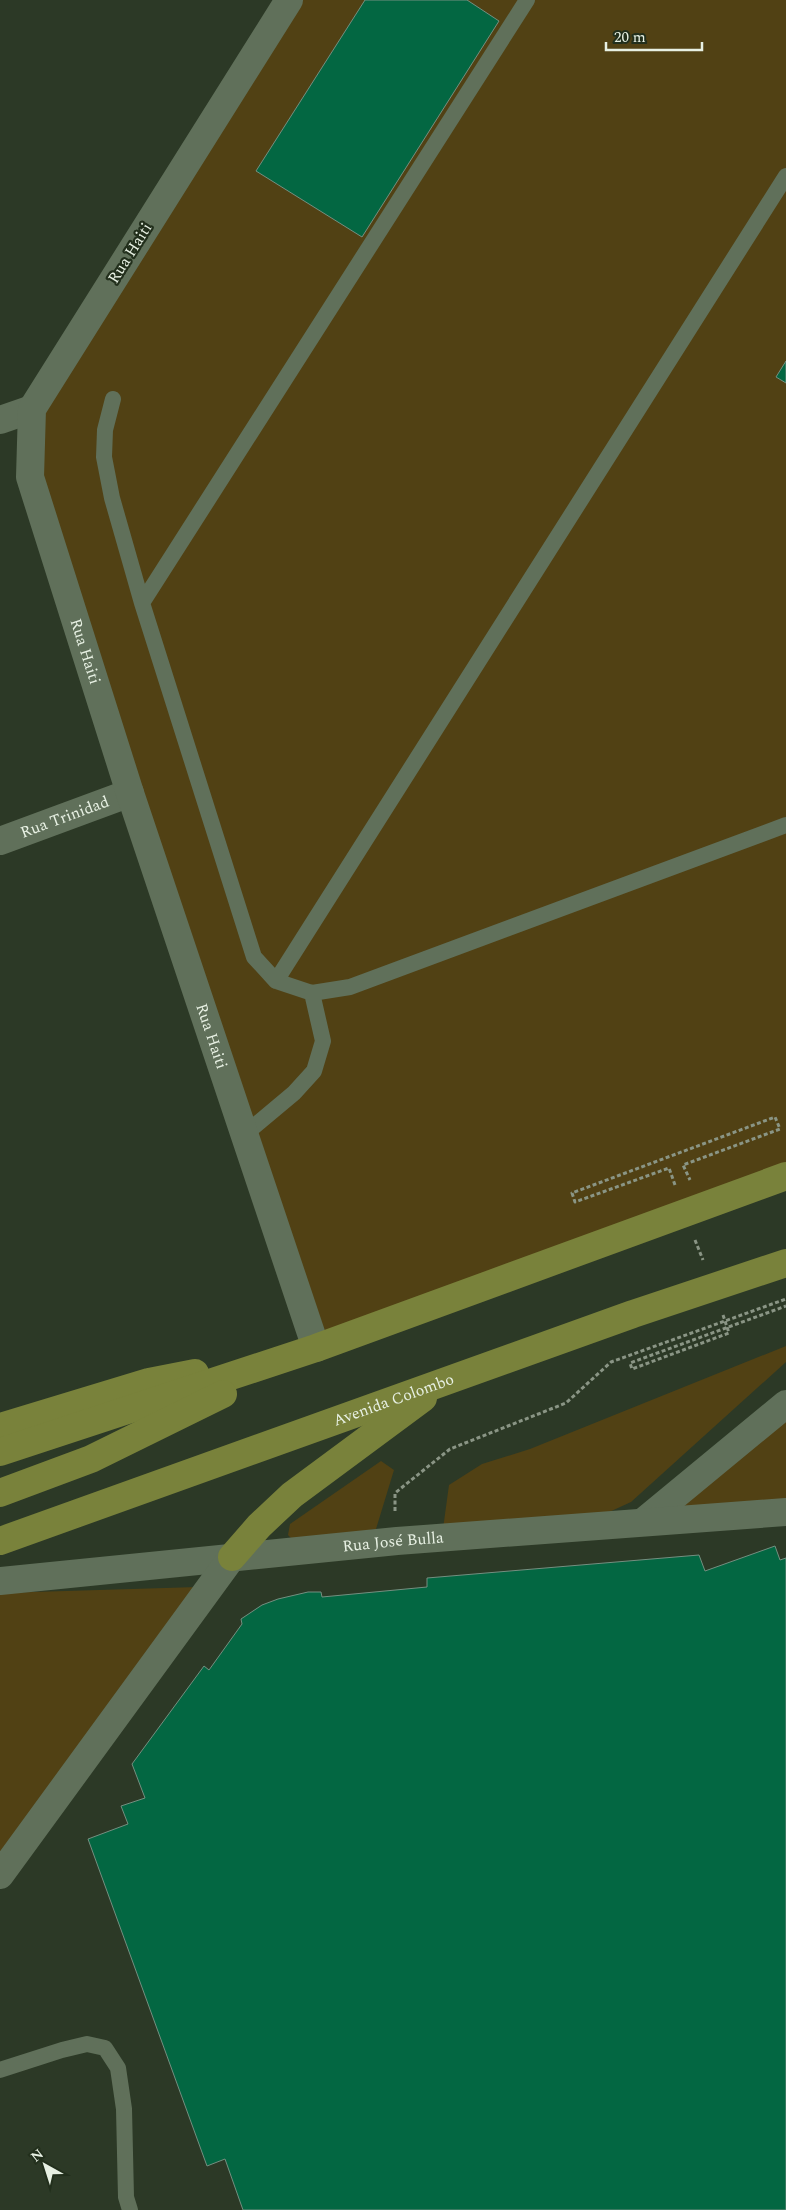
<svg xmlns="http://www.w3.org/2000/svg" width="786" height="2210" font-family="Spectral,serif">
<rect width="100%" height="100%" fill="#2c3926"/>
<path fill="#514114" d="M293,0h493v1169l-470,179 -286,-871 2,-68z
M786,1346v16l-155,140 -24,11 -164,16 6,-44 33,-21 48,-15z
M786,1404v108l-143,10z
M381,1461l13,9 -18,59 -81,13 -7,-7 2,-11z
M198,1587l-198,265v-259z"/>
<path fill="#036742" stroke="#748f80" d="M365,0h102l32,21 -137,216 -106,-66z
M786,361v22l-10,-6z
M775,1546l5,14 6,-2v652h-543l-18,-51 -18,7 -119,-327 40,-15 -7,-18 24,-8 -13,-34 72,-98 5,4 33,-46 -1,-5 21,-14 16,-6 30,-7h13l1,5 105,-10v-9l272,-23 6,16z"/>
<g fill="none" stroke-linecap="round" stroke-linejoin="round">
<path stroke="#8a9585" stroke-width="3" stroke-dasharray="4 2.5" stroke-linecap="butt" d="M675,1185l-6,-17 -94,34 -3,-9 203,-76 5,12 -97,36 7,15
M695,1240l8,20
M723,1315l6,18 -97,36 -2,-6 156,-57
M395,1511v-18l55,-44 116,-46 45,-41 175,-63"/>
<path stroke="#60705a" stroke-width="16" d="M113,399l-8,31 -1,27 8,41 30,105 112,354 22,24 36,12 38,-6 436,-162
M142,603l385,-603
M276,981l510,-805
M245,1134l49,-41 20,-22 9,-30 -11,-48
M0,2070l62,-20 25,-6 18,4 13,20 6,41 2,88 4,13"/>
<g stroke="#60705a" stroke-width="28">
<path d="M0,420l32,-11"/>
<path id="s1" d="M0,841l130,-48"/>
</g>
<g stroke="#60705a" stroke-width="28">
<path id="s2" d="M289,0l-257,409 -2,68 100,316 186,555"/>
<path d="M643,1522l143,-118"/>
<path id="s3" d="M0,1581l397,-40 389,-29"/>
<path d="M0,1875l232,-318"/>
</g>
<g stroke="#79823b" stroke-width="28">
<path d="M0,1427l149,-45 46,-9"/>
<path d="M0,1452l316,-104 470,-172"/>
<path d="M0,1493l91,-34 132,-65"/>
<path id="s4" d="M0,1541l633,-227 153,-51"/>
<path d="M232,1557l27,-31 33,-31 131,-97"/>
</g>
</g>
<g text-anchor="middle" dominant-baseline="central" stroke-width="4.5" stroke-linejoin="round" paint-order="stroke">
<g font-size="16" fill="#e7f0e3" stroke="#222f1c">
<text transform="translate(130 253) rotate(-58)">Rua Haiti</text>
<text stroke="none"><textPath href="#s2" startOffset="734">Rua Haiti</textPath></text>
<text stroke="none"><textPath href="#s1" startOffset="69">Rua Trinidad</textPath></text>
<text stroke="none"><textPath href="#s2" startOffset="1139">Rua Haiti</textPath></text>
<text stroke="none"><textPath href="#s4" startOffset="418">Avenida Colombo</textPath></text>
<text stroke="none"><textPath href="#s3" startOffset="395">Rua José Bulla</textPath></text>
</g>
</g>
<g transform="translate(45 2165) rotate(321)" stroke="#222f1c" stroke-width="4" paint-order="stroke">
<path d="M0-4L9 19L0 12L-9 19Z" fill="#e7f0e3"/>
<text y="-8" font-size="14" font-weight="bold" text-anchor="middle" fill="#e7f0e3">N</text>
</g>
<path d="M606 42v8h96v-8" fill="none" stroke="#e7f0e3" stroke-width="2.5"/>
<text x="614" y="42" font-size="15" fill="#e7f0e3" stroke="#222f1c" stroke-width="4" paint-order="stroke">20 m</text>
</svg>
